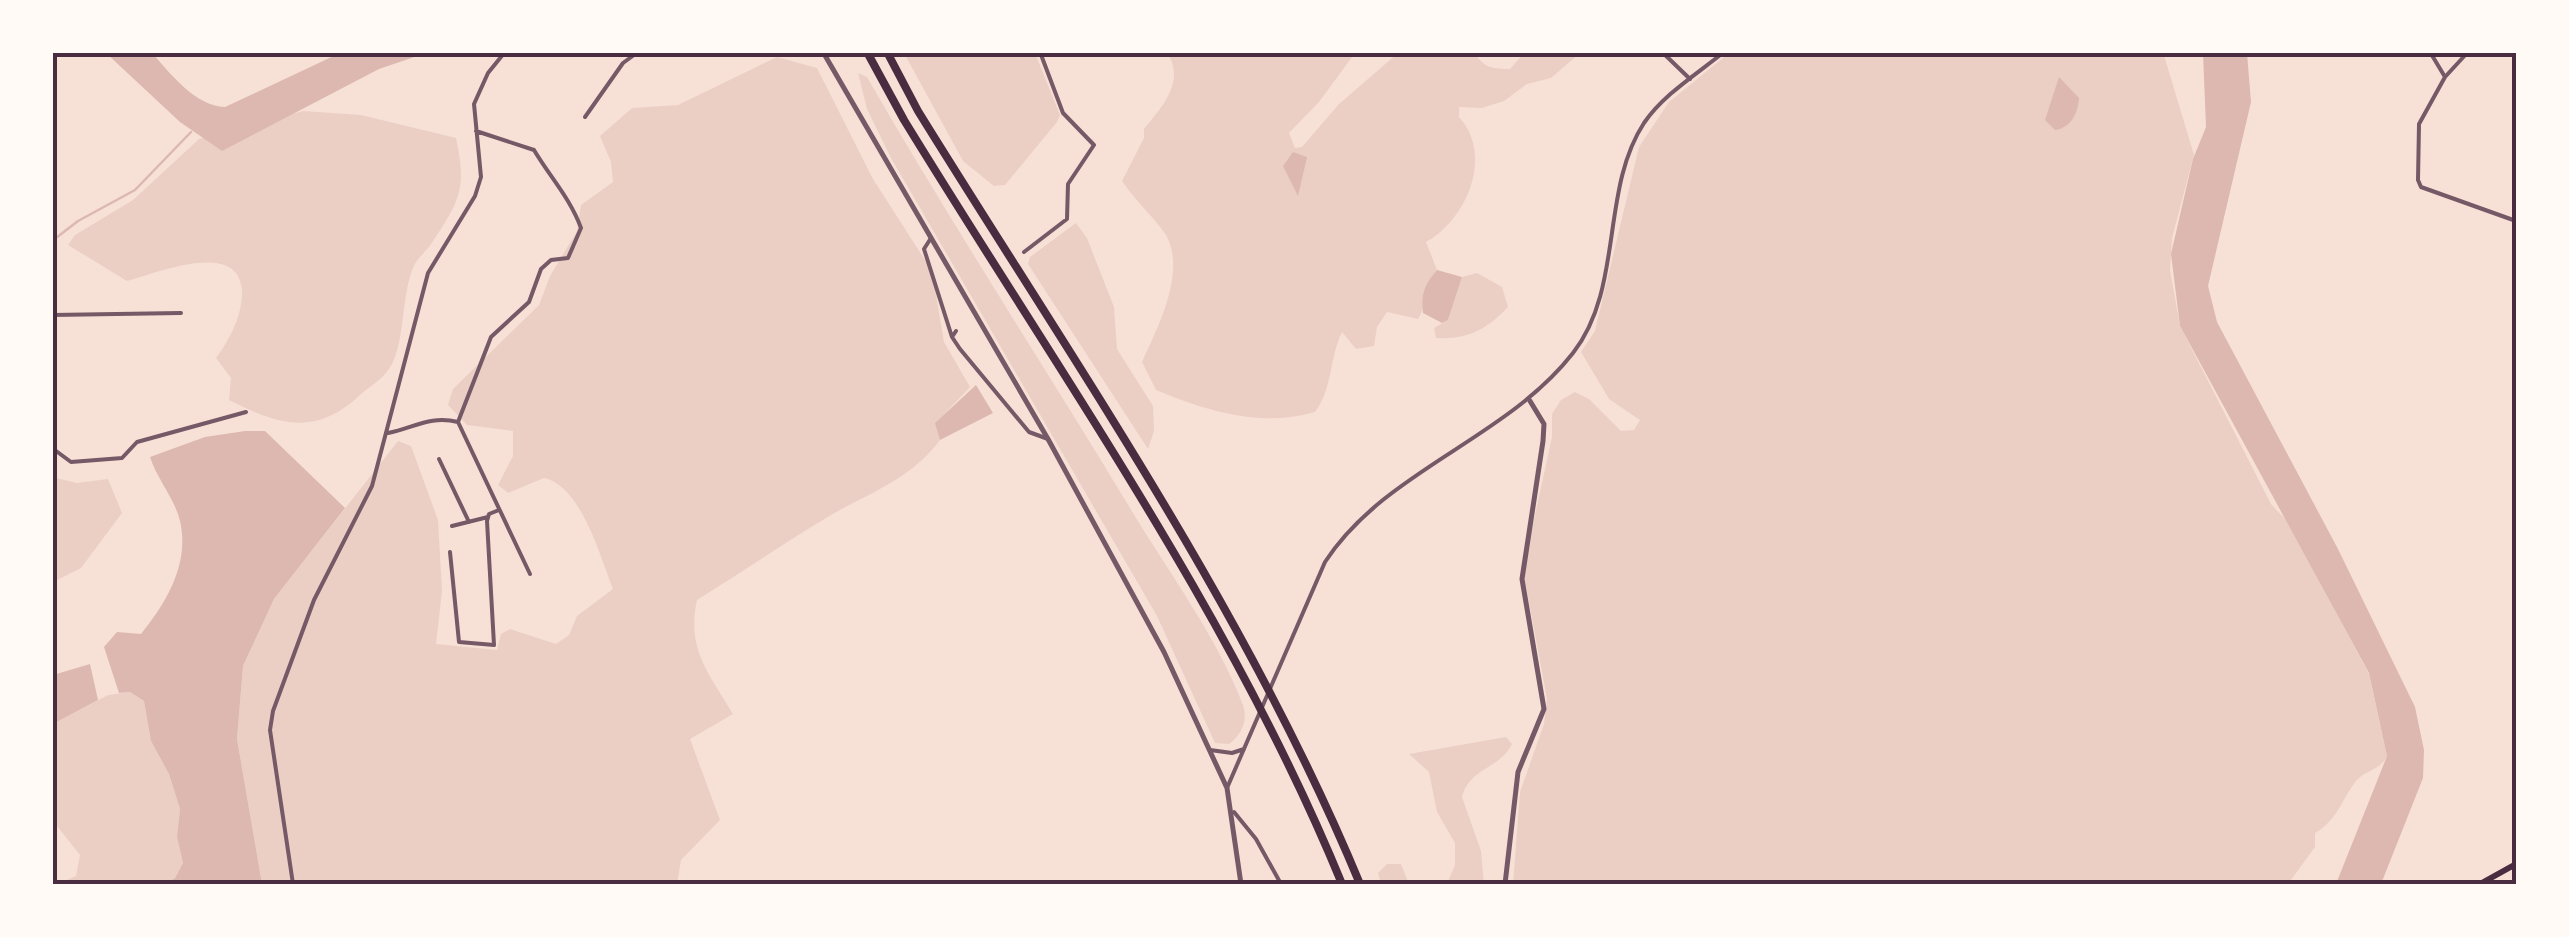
<svg xmlns="http://www.w3.org/2000/svg" width="2569" height="937" font-family="'Varela Round',sans-serif">
<rect width="100%" height="100%" fill="#f7e1d7"/>
<path fill="#ebcfc5" d="M2163,52l31,103 -22,83 -2,32 10,56 91,178 17,18 81,152 18,82c-6,14 -22,14 -31,25 -14,18 -19,40 -41,52v14l-27,37h-775l7,-92 24,-68 3,-25 -24,-129 29,-133v-23l9,-14 14,-8 14,7 32,32 13,-1 6,-10 -31,-21 -28,-47 14,-21 44,-184 30,-45 60,-49z
M904,53h131l25,62 -3,7 -52,63 -11,1 -31,-25z
M1167,53h188l-36,49 -30,31 6,15 7,-1 37,-43 59,-51h77c8,15 19,16 35,16l14,-16h56l-29,25 -24,6 -23,17 -22,7 -23,-1v10c35,38 8,102 -33,125l11,28c-18,20 -8,33 -19,49l-31,-7 -10,15 -3,19 -18,3 -14,-17c-13,27 -9,56 -27,80 -53,16 -109,-1 -159,-22l-14,-28c15,-33 45,-90 24,-127 -7,-12 -33,-37 -44,-54l22,-43v-9c18,-22 42,-48 23,-76z
M777,57l40,11 56,111 59,92 12,71 26,45 -34,36 4,17c-29,39 -69,52 -109,75 -45,27 -89,57 -134,85 -11,49 12,73 36,114l-43,25 30,81 -39,40 -4,24h-415l-25,-145 6,-73 31,-67 124,-158 13,5 27,74 4,71 -6,53 61,6 4,-16 9,-5 46,15 13,-9 8,-19 36,-27c-13,-33 -32,-103 -69,-111l-36,15 -10,-8 15,-29v-25l-46,-6 -19,-20 5,-16 86,-84 11,-29 27,-45 4,-26 32,-23 -2,-20 -11,-26 32,-28 46,-3z
M858,73l9,4c85,148 178,290 266,436 37,61 84,124 110,192 5,15 -1,30 -14,39l-14,-1 -58,-127 -266,-458 -24,-49z
M303,111l58,4 95,23c11,50 4,63 -25,106 -5,8 -15,15 -18,24 -11,28 -8,61 -18,89 -8,21 -20,25 -35,38 -45,42 -81,30 -131,5l2,-22 -15,-20c14,-19 26,-42 26,-66 -2,-54 -85,-19 -115,-11l-59,-36 7,-10 58,-35 66,-61z
M1076,223l11,15 27,69 3,42 36,57 1,25 -6,18 -120,-185 2,-7z
M1477,273l25,14 6,20c-21,22 -40,33 -72,31l-2,-10 14,-8 14,-43z
M52,477l25,6 31,-4 14,34 -41,55 -28,14z
M130,692l14,9 7,40 18,33 11,35 -3,28 6,26 -8,15 -10,6h-108l19,-8 4,-21 -27,-34v-97l55,-29z
M1506,737l6,7c-13,26 -42,23 -50,53l19,54 3,33h-37l8,-19v-22l-18,-31 -8,-40 -20,-18z
M1387,864h14l8,20h-28l-3,-11z"/>
<path fill="#dcb8b0" d="M106,53h46c19,21 43,53 73,54l115,-54h86l-47,16 -157,82 -42,-29z
M2203,53h44l4,49 -43,184 9,36 121,227 77,158 9,43 -1,28 -42,106h-45l51,-128 -18,-83 -189,-347 -9,-72 22,-95 13,-32z
M2059,77l20,21c-1,15 -8,30 -24,32l-10,-10z
M1293,152l14,5 -9,39 -15,-30z
M1437,270l25,7 -14,43 -6,3 -19,-10c-2,-19 1,-28 14,-43z
M976,385l17,28 -53,27 -5,-17z
M245,431h20l80,77 -71,91 -31,67 -6,73 25,145h-97l10,-6 8,-15 -6,-26 3,-28 -11,-35 -18,-33 -7,-40 -14,-9 -11,1 -15,-46 13,-15 24,2c25,-31 49,-70 39,-113 -5,-22 -23,-42 -30,-64l55,-20z
M90,664l8,36 -45,24v-49z"/>
<g fill="none" stroke-linecap="round" stroke-linejoin="round">
<path stroke="#dcb8b0" stroke-width="2.5" d="M52,241l26,-20 57,-31 56,-58"/>
<path stroke="#755966" stroke-width="4" d="M1662,52l28,27
M2430,52l15,25
M2468,52l-23,25 -26,47 -1,56 3,7 95,34
M585,117l38,-54 15,-11
M931,238l-7,11 28,88
M1024,252l43,-33 1,-35 26,-39 -31,-32 -23,-61
M52,315l129,-2
M956,331l-4,6 8,12 69,83 19,7
M458,422l33,-85 38,-35 12,-33 10,-9 17,-2 13,-30c-11,-30 -31,-51 -47,-78l-58,-19
M388,433c26,-5 42,-18 70,-11l72,152
M52,448l19,14 51,-4 15,-16 109,-30
M439,459l30,63
M452,526l36,-9
M450,552l9,90 35,3 -7,-124 2,-7 10,-4
M1210,750l22,3 12,-4
M1227,788l98,-226c60,-92 180,-122 248,-209 51,-65 27,-163 71,-230 20,-29 53,-49 80,-71
M1234,812l22,27 25,45
M293,884l-23,-154 3,-19 41,-111 58,-114 56,-213 47,-77 6,-19 -7,-73 14,-31 17,-21"/>
<path stroke="#755966" stroke-width="5" d="M823,52l225,387 116,213 63,136 14,96
M1505,884l13,-112 26,-63 -22,-130 21,-138 1,-17 -14,-23"/>
<path stroke="#4a2c40" stroke-width="6" d="M2480,884l36,-20"/>
<path stroke="#4a2c40" stroke-width="8" d="M867,52l37,68c153,250 327,493 438,764
M887,52l31,59c156,252 328,498 442,773"/>
</g>
<rect width="2569" height="937" fill="none" stroke="#fffaf5" stroke-width="110"/>
<rect x="55" y="55" width="2459" height="827" fill="none" stroke="#4a2c40" stroke-width="4"/>
</svg>
